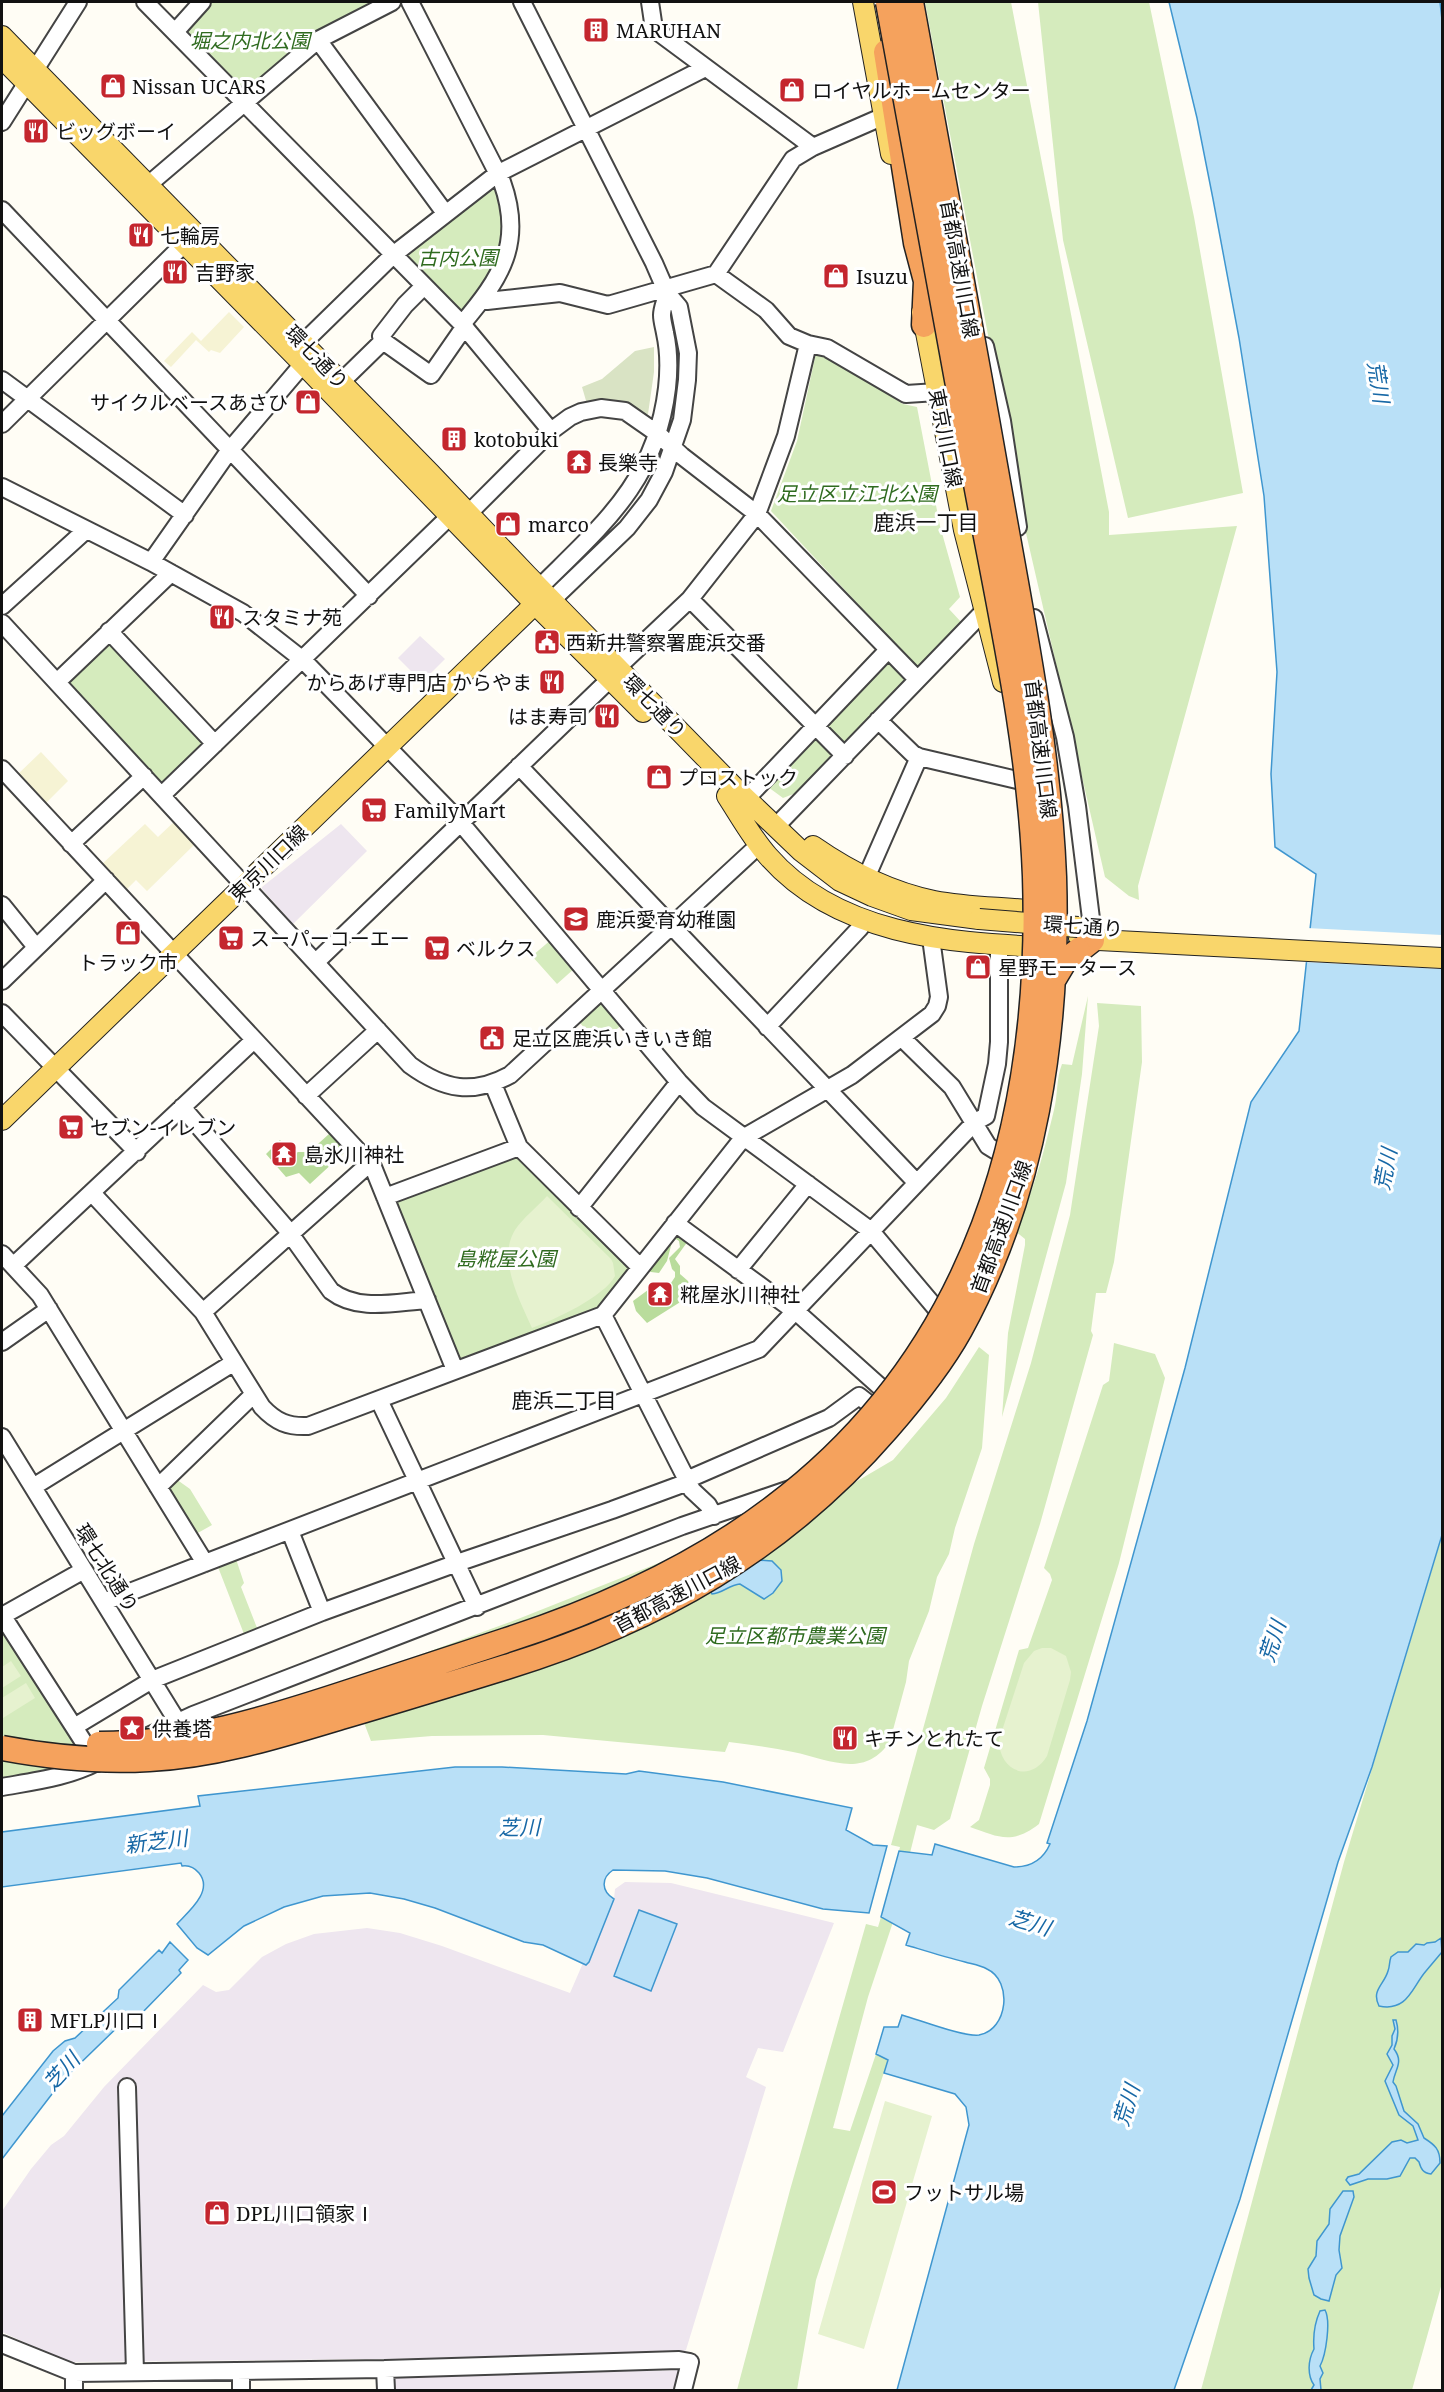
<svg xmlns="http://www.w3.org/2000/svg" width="1444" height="2392" font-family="'Noto Serif','Noto Sans JP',serif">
<rect width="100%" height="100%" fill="#fffdf5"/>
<path fill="#eee6ef" d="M420,636l25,23 -23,23 -24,-24z
M341,824l26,27 -74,73 -31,-35v-2z
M625,1882l46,1 163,40 -51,129 -25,-4 -12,29 20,10 -80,263 -7,6 -611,6 -66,-30v-121l29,-42 20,-24 13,-9 40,-49 99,-102 13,7 13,-2 33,-33 24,-13 28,-10 53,-6 33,5 42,13 128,47 13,-30 3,2 3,-3 25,-63 1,-10z
M644,2369l1,2 37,-1 -6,20h-284v-15z"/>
<path fill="#f6f3d4" d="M229,312l15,15 -24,26 -9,-3 -2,2 -13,-12 -25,27 -7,-6 28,-29 9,9z
M41,752l27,29 -24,24 -28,-29z
M175,821l21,22 -49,48 -11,-11 -11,11 -24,-26 44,-41 13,13z"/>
<path fill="#d5ebbd" d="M209,2h173l-134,91 -63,-64z
M925,2h86l98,510v23l128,-9 -99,360 1,14 -10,-4 -24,-19 -82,-357z
M1038,2h111l45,215 49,276 -115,25 -65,-278z
M497,184l9,38 -13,53 -31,38 -57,-55 -1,-6z
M816,353l22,9 65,42 14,3 23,119 20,71 -11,12 13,14 -40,43 -7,-1 -144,-154 26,-70z
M105,642h7l93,100 -43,42 -92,-100 -1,-6z
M885,660l5,1 15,14 1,5 -61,63 -7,-1 -13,-15z
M815,735l18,20 -37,38 -13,5 -15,-11z
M552,939l23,29 -18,16 -25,-28z
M1088,996l-6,78 -16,109 -64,234 6,-84 17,-88v-6l-10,-8c20,-43 28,-76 39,-121 4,-15 2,-31 8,-46l10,1z
M601,1002l23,21 -25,21 -19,-21z
M1097,1003l44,3 1,56 -28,200 -8,31h-10l-5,38 2,4 -53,189 -58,182 -32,113 -16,11 -17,-5 -7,28 -11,-2 1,-4 -9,-2 83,-301 57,-181 39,-148 29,-189z
M516,1154l113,114 -27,34v6l-139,56 -7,-4 -62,-156 1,-7z
M1114,1343l41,11 10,24 -46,185 -80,261c-27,21 -41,13 -69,3l9,-7 11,-35v-6l-6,-11 35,-118 9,-2 24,-68 -2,-6 -6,-6 59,-183 6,-4z
M979,1347l10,8 -7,93 -27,80 -6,26 -12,23 -8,34 -20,50 -3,21 -16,59c-25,39 -62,18 -97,11 -21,-5 -43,-7 -64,-10l-4,10 -182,-17 -111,1 -61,5 -23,-60 170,-62 324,-129 51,-30 53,-62z
M176,1479l14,10 22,36 -16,9 -28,-44z
M1442,1536v747l-30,107h-211l143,-528z
M236,1559l8,24 -3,4 18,46 -12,4 -3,-3 -26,-67z
M2,1629l79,119 -11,19 -68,11z
M881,1917l12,5 -25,75 -35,131 17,3 26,-77 12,6 -72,220 -19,110h-60l53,-200 76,-266 12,3z"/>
<path fill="#b9dc9c" d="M329,1134h3l15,16 -37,34 -11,-11 -13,4 -20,-23 14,-14 3,4 -2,3 9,10 8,-5h11z
M675,1232l13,9 -13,18 5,7v8l8,7 5,13 -46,29 -11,-12 -3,-10 19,-14 13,5 10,-15v-5l-3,-3 -3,-11 11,-11 -1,-6 -3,-2 -4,3 -5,19 -8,12 -8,-1 -4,-3z"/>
<path fill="#d9e3c4" d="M654,347v25l-6,42 -6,2 -55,-12 -5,-17 20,-8 33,-28z"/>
<path fill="#e6f2cf" d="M547,1196l64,63 2,4 2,13c-11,21 -61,44 -83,52 -12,-27 -35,-69 -17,-98 8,-12 22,-23 32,-34z
M1042,1648h9l15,8 5,16 -1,8 -23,76c-17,28 -48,15 -48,-16l25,-77 10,-12z
M11,1661l10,15 -19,12v-21z
M26,1683l9,15 -32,20 -1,-20z
M885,2101l47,15 -68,233 -46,-15z"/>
<path fill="#b9e0f7" stroke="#3f96cf" stroke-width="1.5" d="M1169,2h271l2,18v1515l-70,232 -34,95 -98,337 -66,191h-277l72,-265 -3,-18 -11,-13 -71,-21 4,-13 -12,-6 8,-27h14l4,-12c18,5 61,22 77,20 29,-5 34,-54 8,-66 -7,-4 -15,-5 -22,-7 -20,-5 -39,-11 -59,-17l4,-12 -29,-16 18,-66 33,4 3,-11 79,23c16,0 29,-7 36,-23l-3,-1 40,-122 98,-353 66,-266 48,-71 17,-157 -41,-27 -4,-73 6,-102 -13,-176 -25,-158 -26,-139 -16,-81z
M758,1560l14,1 9,9 1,11 -9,12 -9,6 -24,-15c-11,1 -17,9 -28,10l-2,-4 39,-23z
M455,1767h47l124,7 13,-3 84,11 129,26 -6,22 27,15 14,1 -18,67 -46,-4 -116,-31 -42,-7 -52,-1c-12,8 -12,21 1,29l-25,63 -3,3 -43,-20 -19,-3 -89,-34 -31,-9 -34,-6 -47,3 -39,11 -40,19 -36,29 -11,-7 -20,-24c11,-12 37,-33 22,-51 -5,-6 -11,-8 -17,-7l-1,-3 -179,24v-55l198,-26 -2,-10z
M639,1910l38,14 -26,67 -37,-15z
M1441,1938l1,14c-5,6 -11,13 -16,19 -14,16 -18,41 -47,35 -8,-16 5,-21 9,-35 2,-5 1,-9 3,-14l7,-5h10l8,-8 8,1 3,-2 8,-1z
M170,1942l18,18 -9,10 2,3 -42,43 -3,-2 -6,1 -68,66 -60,78v-43l51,-65 12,-10 10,-3 43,-40 1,-8 40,-40 3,3z
M1393,2020h3c3,10 2,20 -2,29 10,13 1,20 -1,33l3,4 8,25 14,13 6,14c11,7 16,11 16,25l-9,11c-8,-1 -10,-5 -12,-12l-4,-4h-5l-10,18 -13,3h-19l-18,6 -4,-5 2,-3 11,-3 33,-32 9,-2 6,3 11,-3 -5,-14 -14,-11 -14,-34 8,-16 -6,-11 5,-9v-9l3,-7z
M1343,2191h10l1,6 -14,39 -1,14 3,18 -6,7 -7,26 -8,-2 -7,-4 -5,-17 -1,-9 8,-13 1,-15 12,-17 1,-15z
M1325,2310c6,11 1,45 -5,56l3,7 -3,6 1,11h-10l3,-5c-7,-10 -6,-25 0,-36 -1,-12 1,-27 6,-38z"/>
<path fill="#fffdf5" d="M1307,928l135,7v34l-138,-7z"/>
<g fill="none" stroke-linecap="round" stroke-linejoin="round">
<defs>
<path id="minor" d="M145,2l317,322 89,107
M410,2l92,180c22,61 -1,96 -40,142
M522,2l132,261 13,30 12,14 9,46 -1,27 -5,40 -18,52 -15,28 -22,28 -75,72
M650,2l4,27 159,118
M175,32l27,-30
M318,40l127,173
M2,122l76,-120
M148,185l170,-145 74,-38
M2,210l367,386
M716,274l77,-115 20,-12 71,-31
M483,299l4,2 73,-8 48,12 108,-31 50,36 23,26 19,8 19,4 79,46 31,-2
M383,341l-2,-5 24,-31 19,-19
M303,343l90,-88 104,-81 208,-106
M985,346l17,75 16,106
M2,380l183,135
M341,382l42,-41 48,34 34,-49
M2,424l182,-180
M2,487l149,75 92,51 60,47 157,162 219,260 24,25 167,123 69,82 10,7
M469,513l82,-82 19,-14 11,-5 20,-4 24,3 33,23 24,22 75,58 160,165
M151,562l78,-111 74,-87
M539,588c63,-63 117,-106 128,-200 2,-18 2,-37 -2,-55 -1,-6 -3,-12 -3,-18 0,-7 4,-15 5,-22
M690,599l155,157
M2,606l84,-76
M1034,618l31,119 12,69 15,121
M2,623l408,442c34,25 63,30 100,10l249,-230
M109,631l106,113
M618,667l72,-68 67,-85 29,-78 22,-92
M57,682l114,-109
M878,720l35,34 6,3 98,23
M519,766l397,416
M2,769l371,398 82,203
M162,795l288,-279
M746,799l142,-149
M782,820l203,-210
M71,844l73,-68
M866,878l53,-121
M2,905l34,42
M316,962l294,-283
M2,981l104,-101
M2,1013l135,139
M767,1027l92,-98 7,-9
M902,1038l50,49 36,59 13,8
M493,1084l26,63
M306,1096l72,-66
M182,1107l104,121 45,63c27,21 64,11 96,9
M92,1193l111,119 59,95c14,15 26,20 46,19l295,-111 140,-177 109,-63 80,-61 5,-8 2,-9 -8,-59
M385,1197l134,-50 121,120
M579,1208l100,-126
M675,1223l125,92 96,86
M2,1254l38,41 165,268
M13,1266l241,-226
M738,1270l70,-86
M203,1312l167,-149
M603,1315l89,175 16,15 6,11
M2,1342l47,-33
M379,1400l98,207
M2,1437l175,284
M33,1487l200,-124
M158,1487l95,-92
M290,1531l32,81
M104,1602l655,-253 216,-227 11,-6 11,-52 2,-22v-96
M2,1615l72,112 78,-47 170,-68 135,-49 155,-53 76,-28 3,-4 138,-60 30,-22 14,11
M2,1616l82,-46
M74,1727l23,36
M146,1737l47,-22 489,-189 108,-37
M2,1787c34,-6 68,-10 99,-27
M127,2087l8,285
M2,2344l72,29v17
M385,2369l1,21
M241,2371v19
M74,2373l311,-4 294,-9 11,2 -7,28"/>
<path id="major" d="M863,2l28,152
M2,36l428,437 97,102 208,213 66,63 39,30 32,15 39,14 68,9
M2,58l301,306 232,240 108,108
M922,312l42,218 39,152
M727,796c13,20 25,42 41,60 68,78 179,87 275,91v-7
M813,846c36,25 77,46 121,55 36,7 74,6 111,11
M1079,939l363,19
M2,1120l533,-516 11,-2"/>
<path id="highway" d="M886,52l30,191 10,38 -2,44
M1078,951l14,-11"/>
</defs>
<use href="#minor" stroke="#444" stroke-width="20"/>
<use href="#major" stroke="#222" stroke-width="22"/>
<use href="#highway" stroke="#222" stroke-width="27"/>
<use href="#minor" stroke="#fff" stroke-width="16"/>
<use href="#major" stroke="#f9d66b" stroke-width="20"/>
<use href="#highway" stroke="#f5a25d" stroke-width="24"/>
<defs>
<path id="major-bridge" d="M979,919l99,8"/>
<path id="highway-bridge" d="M1052,982l12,-20 14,-11
M99,1744c87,0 168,-25 250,-52 51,-17 103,-34 155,-51 96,-31 190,-73 270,-134 203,-153 269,-386 261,-631 -5,-132 -35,-263 -59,-392 -30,-161 -58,-322 -88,-482
M2,1748c48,9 97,14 147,11 65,-3 129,-23 192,-42 55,-16 110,-33 165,-50 150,-46 277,-118 381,-238 27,-31 53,-63 73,-99 75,-137 99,-298 94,-453 -5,-127 -31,-253 -53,-378 -29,-166 -60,-332 -90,-497"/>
</defs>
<use href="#major-bridge" stroke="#222" stroke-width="22" stroke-linecap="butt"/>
<use href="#highway-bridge" stroke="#222" stroke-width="27" stroke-linecap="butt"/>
<use href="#major-bridge" stroke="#f9d66b" stroke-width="20"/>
<use href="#highway-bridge" stroke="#f5a25d" stroke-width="24"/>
</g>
<defs>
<symbol id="building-square" viewBox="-11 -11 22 22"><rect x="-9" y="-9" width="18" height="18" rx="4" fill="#c4262e" stroke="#fff"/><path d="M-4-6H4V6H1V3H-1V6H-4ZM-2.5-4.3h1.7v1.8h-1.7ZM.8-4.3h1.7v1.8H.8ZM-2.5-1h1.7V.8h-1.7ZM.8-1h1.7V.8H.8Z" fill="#fff"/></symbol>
<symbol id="shop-square" viewBox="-11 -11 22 22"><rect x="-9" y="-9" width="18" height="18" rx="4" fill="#c4262e" stroke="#fff"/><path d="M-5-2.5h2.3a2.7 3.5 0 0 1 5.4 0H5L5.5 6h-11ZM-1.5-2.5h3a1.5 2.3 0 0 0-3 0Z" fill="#fff"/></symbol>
<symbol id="restaurant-square" viewBox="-11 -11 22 22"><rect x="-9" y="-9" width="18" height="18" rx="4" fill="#c4262e" stroke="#fff"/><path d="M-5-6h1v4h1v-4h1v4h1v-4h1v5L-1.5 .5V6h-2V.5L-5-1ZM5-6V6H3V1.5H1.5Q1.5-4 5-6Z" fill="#fff"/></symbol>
<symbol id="temple-square" viewBox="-11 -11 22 22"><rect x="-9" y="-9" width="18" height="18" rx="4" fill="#c4262e" stroke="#fff"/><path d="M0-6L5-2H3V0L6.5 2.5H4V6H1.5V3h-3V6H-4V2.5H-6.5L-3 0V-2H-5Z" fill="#fff"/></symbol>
<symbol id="civic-square" viewBox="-11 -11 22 22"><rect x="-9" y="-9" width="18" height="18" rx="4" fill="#c4262e" stroke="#fff"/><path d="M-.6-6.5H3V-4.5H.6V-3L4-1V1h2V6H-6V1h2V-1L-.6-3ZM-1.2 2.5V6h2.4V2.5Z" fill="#fff"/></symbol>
<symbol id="supermarket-square" viewBox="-11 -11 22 22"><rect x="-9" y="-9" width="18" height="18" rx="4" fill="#c4262e" stroke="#fff"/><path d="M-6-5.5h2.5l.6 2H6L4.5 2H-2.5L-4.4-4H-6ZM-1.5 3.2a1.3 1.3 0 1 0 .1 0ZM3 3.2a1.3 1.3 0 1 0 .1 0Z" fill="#fff"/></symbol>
<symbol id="school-square" viewBox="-11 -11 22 22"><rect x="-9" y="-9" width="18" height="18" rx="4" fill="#c4262e" stroke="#fff"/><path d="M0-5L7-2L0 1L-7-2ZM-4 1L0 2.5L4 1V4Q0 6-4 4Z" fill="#fff"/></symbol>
<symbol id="sight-square" viewBox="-11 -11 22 22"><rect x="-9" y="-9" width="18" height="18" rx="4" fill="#c4262e" stroke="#fff"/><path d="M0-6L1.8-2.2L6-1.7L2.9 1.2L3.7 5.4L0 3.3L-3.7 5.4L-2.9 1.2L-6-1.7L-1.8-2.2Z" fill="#fff"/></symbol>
<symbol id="stadium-square" viewBox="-11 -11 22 22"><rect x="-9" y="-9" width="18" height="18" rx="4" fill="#c4262e" stroke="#fff"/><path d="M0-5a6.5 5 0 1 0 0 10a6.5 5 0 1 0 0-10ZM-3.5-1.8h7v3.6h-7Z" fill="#fff"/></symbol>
</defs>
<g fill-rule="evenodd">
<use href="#building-square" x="581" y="15" width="30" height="30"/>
<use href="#shop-square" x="98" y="71" width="30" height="30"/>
<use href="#shop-square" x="777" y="75" width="30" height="30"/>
<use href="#restaurant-square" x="21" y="116" width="30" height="30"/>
<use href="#restaurant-square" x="126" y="220" width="30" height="30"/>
<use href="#restaurant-square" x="160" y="257" width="30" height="30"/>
<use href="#shop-square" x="821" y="261" width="30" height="30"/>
<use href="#shop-square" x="293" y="387" width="30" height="30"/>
<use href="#building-square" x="439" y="424" width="30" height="30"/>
<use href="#temple-square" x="564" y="447" width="30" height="30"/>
<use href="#shop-square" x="493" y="509" width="30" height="30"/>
<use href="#restaurant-square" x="207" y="602" width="30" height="30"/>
<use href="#civic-square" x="532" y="627" width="30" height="30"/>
<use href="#restaurant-square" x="537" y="667" width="30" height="30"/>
<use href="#restaurant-square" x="592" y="701" width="30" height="30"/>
<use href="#shop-square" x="644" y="762" width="30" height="30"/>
<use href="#supermarket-square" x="359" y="795" width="30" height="30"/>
<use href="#school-square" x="561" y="904" width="30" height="30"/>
<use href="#shop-square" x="113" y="918" width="30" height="30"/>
<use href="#supermarket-square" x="216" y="923" width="30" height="30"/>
<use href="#supermarket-square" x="422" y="933" width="30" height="30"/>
<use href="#shop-square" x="963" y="952" width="30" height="30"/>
<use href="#civic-square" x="477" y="1023" width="30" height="30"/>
<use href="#supermarket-square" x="56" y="1112" width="30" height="30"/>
<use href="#temple-square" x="269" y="1139" width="30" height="30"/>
<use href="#temple-square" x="645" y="1279" width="30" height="30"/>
<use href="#sight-square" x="117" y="1713" width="30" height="30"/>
<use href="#restaurant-square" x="830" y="1723" width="30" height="30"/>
<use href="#building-square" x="15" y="2005" width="30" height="30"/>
<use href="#stadium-square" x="869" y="2177" width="30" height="30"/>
<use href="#shop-square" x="202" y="2198" width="30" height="30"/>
</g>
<g text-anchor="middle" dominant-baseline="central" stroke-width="6" stroke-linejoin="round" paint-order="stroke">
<g font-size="20" fill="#111" stroke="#fff" text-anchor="start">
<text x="616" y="30">MARUHAN</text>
<text x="132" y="86">Nissan UCARS</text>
<text x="812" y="90">ロイヤルホームセンター</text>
<text x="56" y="131">ビッグボーイ</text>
<text x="160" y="235">七輪房</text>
<text x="195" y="272">吉野家</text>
<text x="856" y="276">Isuzu</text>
<text x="288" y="402" text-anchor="end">サイクルベースあさひ</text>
<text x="474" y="439">kotobuki</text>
<text x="598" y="462">長樂寺</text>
<text x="528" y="524">marco</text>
<text x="242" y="617">スタミナ苑</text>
<text x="566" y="642">西新井警察署鹿浜交番</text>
<text x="532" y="682" text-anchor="end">からあげ専門店 からやま</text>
<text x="588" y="716" text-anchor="end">はま寿司</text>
<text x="678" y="777">プロストック</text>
<text x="394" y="810">FamilyMart</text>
<text x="596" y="919">鹿浜愛育幼稚園</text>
<text x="250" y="938">スーパーコーエー</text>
<text x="456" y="948">ベルクス</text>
<text x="128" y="962" text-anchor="middle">トラック市</text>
<text x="998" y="967">星野モータース</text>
<text x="512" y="1038">足立区鹿浜いきいき館</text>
<text x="90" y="1127">セブン-イレブン</text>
<text x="304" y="1154">島氷川神社</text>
<text x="680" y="1294">糀屋氷川神社</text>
<text x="152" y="1728">供養塔</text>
<text x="864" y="1738">キチンとれたて</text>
<text x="50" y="2020">MFLP川口Ⅰ</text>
<text x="904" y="2192">フットサル場</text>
<text x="236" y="2213">DPL川口領家Ⅰ</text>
</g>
<g font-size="20" font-style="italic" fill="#2f6b1f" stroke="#fff">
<text x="250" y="40">堀之内北公園</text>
<text x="458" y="257">古内公園</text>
<text x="857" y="493">足立区立江北公園</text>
<text x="506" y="1258">島糀屋公園</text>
<text x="795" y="1635">足立区都市農業公園</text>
</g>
<g font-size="20" fill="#111" stroke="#fff">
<text transform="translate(960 269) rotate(80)">首都高速川口線</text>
<text transform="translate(317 357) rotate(46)">環七通り</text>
<text transform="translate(946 438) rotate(79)">東京川口線</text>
<text transform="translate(655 706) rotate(46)">環七通り</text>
<text transform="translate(1041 749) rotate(83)">首都高速川口線</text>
<text transform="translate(268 863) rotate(-44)">東京川口線</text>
<text transform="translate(1083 926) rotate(4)">環七通り</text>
<text transform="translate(1001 1227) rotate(-70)">首都高速川口線</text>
<text transform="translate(107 1568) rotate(58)">環七北通り</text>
<text transform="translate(677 1594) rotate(-28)">首都高速川口線</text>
</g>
<g font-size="21" font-style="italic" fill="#1768a6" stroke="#fff">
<text transform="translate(1379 382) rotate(81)">荒川</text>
<text transform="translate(1385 1169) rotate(-79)">荒川</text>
<text transform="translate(1272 1641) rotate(-72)">荒川</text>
<text transform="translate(519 1827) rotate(-1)">芝川</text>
<text transform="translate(156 1841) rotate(-7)">新芝川</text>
<text transform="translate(1030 1922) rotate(17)">芝川</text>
<text transform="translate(61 2071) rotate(-48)">芝川</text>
<text transform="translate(1126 2105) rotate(-73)">荒川</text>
</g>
<g font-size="21" fill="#111" stroke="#fff">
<text x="926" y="522">鹿浜一丁目</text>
<text x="564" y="1400">鹿浜二丁目</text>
</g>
</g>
<rect width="1444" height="2392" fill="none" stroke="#111111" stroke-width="6"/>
</svg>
